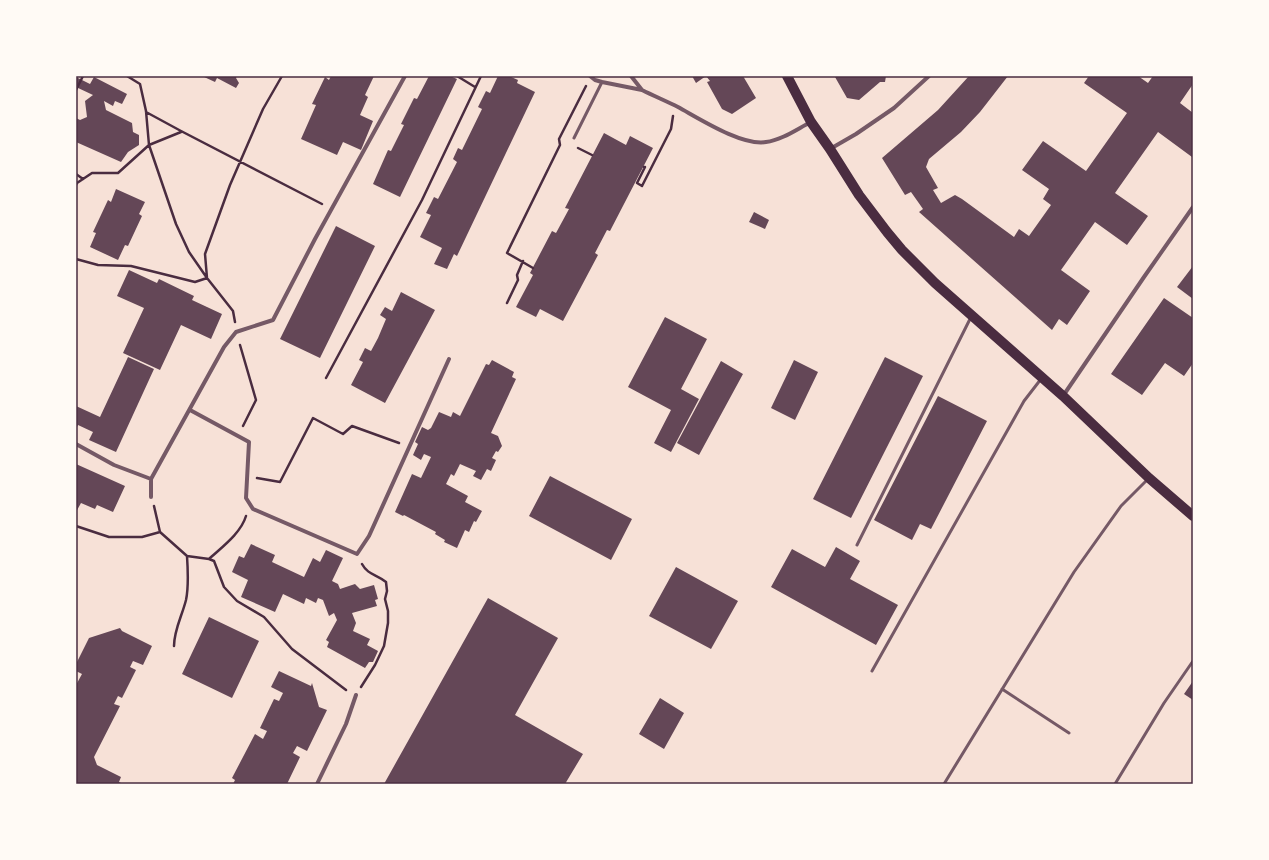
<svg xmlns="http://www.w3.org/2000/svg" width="1269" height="860" font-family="'DejaVu Sans',sans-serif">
<rect width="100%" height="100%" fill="#f7e1d7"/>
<path fill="#644757" d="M202,76h35l-1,2 3,5 -3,5 -19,-10 -2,4z
M331,76h43l-9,19 3,2 -8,18 13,6 -12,29 -18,-8 -6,13 -36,-16 15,-34 -4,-1 13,-27 4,3z
M429,76h21l7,3 -57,118 -27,-13 15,-34 3,1 13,-26 -3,-1 13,-26 3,1z
M498,76h11l9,4 -1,3 18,9 -78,164 -3,-2 -7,15 -13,-5 8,-16 -22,-11 11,-22 -5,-2 8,-16 4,2 19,-37 -4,-3 5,-11 4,2 20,-41 -4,-2 8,-16 4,2z
M692,76h51l13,22 -24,16 -10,-5 -15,-27 3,-1 -4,-5 -10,7z
M831,76h55l-1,6h-5l-21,18 -12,-2 -12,-21z
M969,76h39l-28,36 -19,20 -32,27 -3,8 12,21 -5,2 8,13 14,-8 7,4 52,38 5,-8 10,7 22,-31 -8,-6 6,-10 -27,-19 21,-29 43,30 41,-58 -43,-30 5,-7h49l10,7 5,-7h40v8l-13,19 13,10v42l-1,2 -34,-25 -43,61 33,23 -21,29 -32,-23 -34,48 29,21 -23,34 -8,-6 -7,11 -133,-118 4,-3 -12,-17 -6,3 -23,-37 56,-48z
M76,77l14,7 4,-7 33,17 -5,10 -7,-3 -2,5 -9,-5 2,9 26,13 1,9 6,3v10l-11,7 -7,10 -45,-20v-24l4,2 7,-3 -2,-16 8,-6 -17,-8z
M604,133l22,12 4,-9 23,12 -43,83 -3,-1 -12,23 3,2 -35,66 -23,-12 -4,8 -20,-10 17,-32 -3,-2 22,-42 4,2 13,-24 -4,-1z
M116,189l29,13 -6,12 3,2 -14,30 -3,-1 -7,15 -28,-13 6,-14 -3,-1 15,-32 3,2z
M754,212l15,8 -4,9 -16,-7z
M336,226l39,20 -55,112 -40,-19z
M1193,266v33l-16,-12z
M129,270l28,13 2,-4 35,17 -2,4 30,14 -11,25 -30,-14 -21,45 -37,-17 21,-45 -27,-12z
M401,292l34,18 -50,93 -34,-18 12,-23 -4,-2 6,-12 6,3 7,-13 8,-19 -6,-4 5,-8 7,4z
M1164,298l29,20v45l-9,13 -19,-13 -23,32 -31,-21z
M665,317l42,22 -26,50 18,10 -28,53 -17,-9 17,-33 -43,-23z
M128,357l26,12 -38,83 -27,-12 4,-8 -15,-7 -2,4v-23l24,11z
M885,357l38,19 -72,142 -38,-19z
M492,360l22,12 -2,5 4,2 -25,54 7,3 4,10 -4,6 -2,-1 -4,7 4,2 -5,11 -4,-2 -6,11 -8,-4 3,-5 -16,-7 -6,12 -3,-2 -5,10 22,12 -3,6 17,9 -6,11 -2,-1 -5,11 -4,-2 -8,18 -13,-6 1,-2 -10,-6 1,-2 -32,-17 -1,1 -8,-4 17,-38 9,4 10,-21 -7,-3 -3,6 -8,-5 5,-11 -3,-2 7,-15 6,3 3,-2 8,-16 12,5 2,-5 7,4 26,-52 3,1z
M794,360l24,12 -23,48 -24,-12z
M721,361l22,13 -44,81 -22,-12z
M938,396l49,25 -56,108 -11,-5 -8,16 -38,-20z
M76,464l49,22 -12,26 -16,-7 -2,4 -14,-6 -5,9z
M550,476l82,43 -21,41 -82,-44z
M251,544l24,11 -3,7 32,15 9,-19 7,4 6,-12 17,8 -11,23 6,3 2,5 15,-5 5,5 14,-4 4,14 -3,1 2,6 -25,7 4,10 -3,8 17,8 -3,6 11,6 -5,11h-4l-4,6 -38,-21 2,-5 -3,-2 11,-20 -3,-7 -5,3 -6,-16 -5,-2 -2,5 -10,-5 -2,6 -21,-10 -8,18 -34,-15 7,-17 -16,-8 7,-16 5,2z
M836,547l24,14 -10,18 48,26 -22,40 -105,-58 21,-38 33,18z
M676,567l62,34 -27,48 -62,-33z
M488,598l70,40 -43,77 68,39 -18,30h-181z
M209,617l50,24 -27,57 -50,-24z
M120,628l2,3 30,15 -9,19 -10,-4 -3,6 6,3 -14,28 -4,-2 -4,8 6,2 -26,51 3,8 24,12 -2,5 4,2h-47v-99l6,-11 -6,-3v-7l13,-26z
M279,671l32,15 1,-3 7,24 8,3 -20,41 -10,-5 -4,7 7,4 -13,27h-54l2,-4 -3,-2 23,-44 8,5 4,-8 -7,-3 14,-29 5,2 4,-8 -12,-6z
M1193,681v19l-9,-6z
M660,698l24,15 -20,36 -25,-15z"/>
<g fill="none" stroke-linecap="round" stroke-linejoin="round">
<path stroke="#4a2c40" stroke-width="2.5" d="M127,76l13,8 6,27 3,34 27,79 13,28 18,26 -2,-24 25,-69 33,-76 19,-33
M457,76l18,11
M76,90l7,-14
M146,112l35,19 141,73
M578,148l14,7
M644,167h1l-8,16 5,3 29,-57 2,-13
M76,174l7,5
M76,185l1,-2 15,-10h26l31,-28 32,-13
M76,259l22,6 33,1 64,16 12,-4 26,33 2,11
M533,268l-26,-15 53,-108 -1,-6 27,-53
M507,303l11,-23 -1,-5 6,-14
M240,345l16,55 -13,26
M326,378l96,-178 59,-124
M257,478l23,4 33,-64 30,16 9,-8 47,17
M154,506l6,26 27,24 22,3 5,2 10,26 13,14 27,16 28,32 54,41
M76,526l33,11h33l18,-5
M209,559c13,-12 32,-26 37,-43
M174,646c0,-16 8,-30 12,-46 3,-14 2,-29 1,-44
M361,687l14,-22 9,-19 4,-23v-12l-3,-12 2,-8 -1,-9c-10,-8 -18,-7 -24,-18"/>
<path stroke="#755966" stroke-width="3" d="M574,138l28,-56
M857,545l114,-228
M872,671l152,-270 17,-22
M1002,689l67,44
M944,784l130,-212 47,-66 27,-27
M1115,784l49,-81 29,-42"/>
<path stroke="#755966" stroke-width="4" d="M590,76l5,4 7,2 40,8 -11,-14
M642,90c12,6 24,11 36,17 22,12 64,39 88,35 16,-2 31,-13 45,-20
M830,149l26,-15 38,-26 35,-32
M1063,396l81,-119 49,-70
M190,410l59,32 -3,56 7,11 104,45 12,-18 80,-177
M76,444l38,21 37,14
M151,479l73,-132 12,-15 37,-12 42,-81 90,-163
M151,479v18
M317,784l29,-60 10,-29"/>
<path stroke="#4a2c40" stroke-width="10" d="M787,76l24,46 19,27 29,46 28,37 15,18 33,33 128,113 86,82 44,38"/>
</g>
<rect width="1269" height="860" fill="none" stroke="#fffaf5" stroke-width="154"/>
<rect x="77" y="77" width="1115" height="706" fill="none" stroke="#4a2c40" stroke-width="1.5"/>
</svg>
